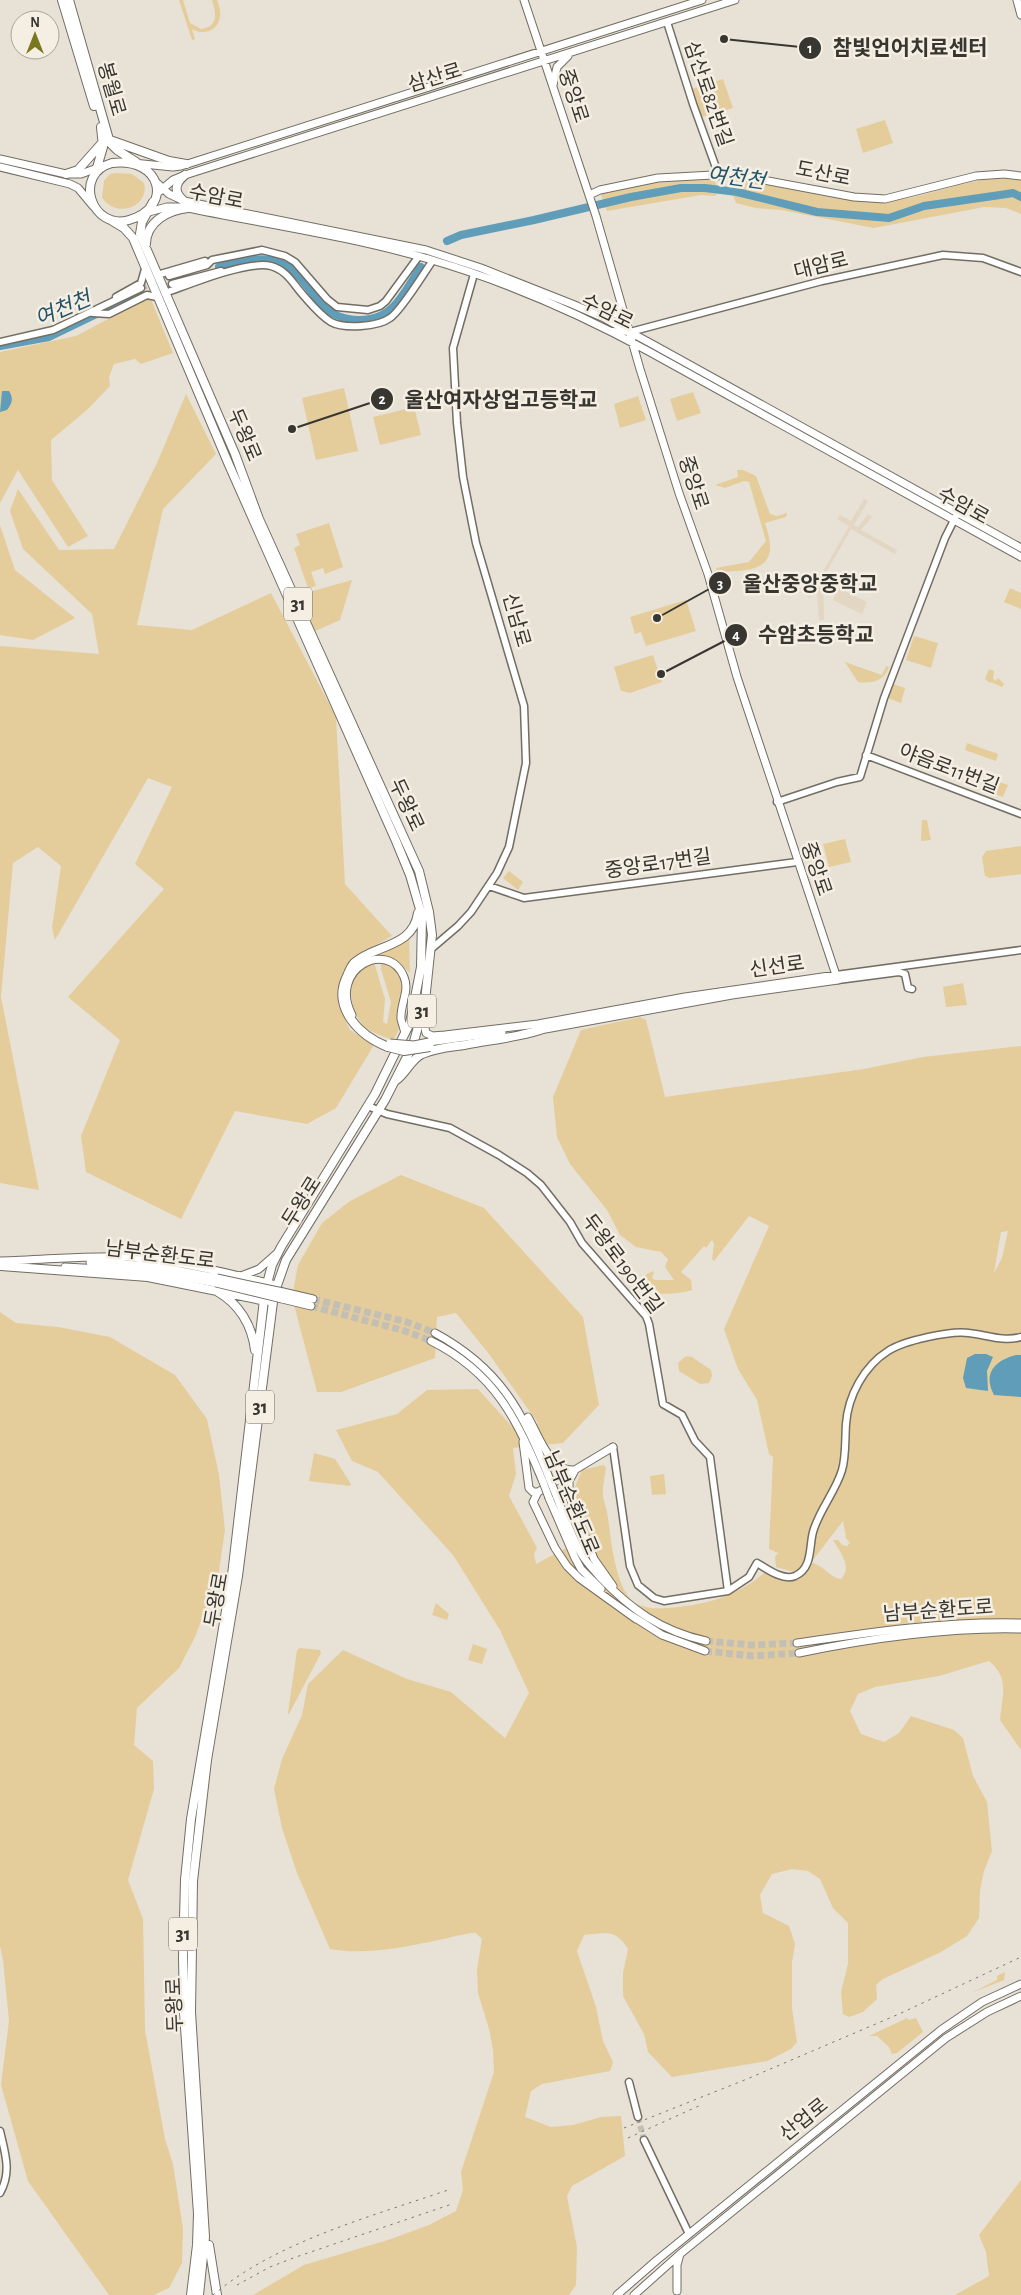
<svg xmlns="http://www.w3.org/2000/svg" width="1021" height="2295" font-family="'Alegreya Sans','Noto Sans KR',sans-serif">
<rect width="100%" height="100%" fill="#e7e1d6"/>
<path fill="#e3d6c2" d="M864,499l4,2 -14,24 4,2 10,-13 4,3 -11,13 36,20 -2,4 -44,-25 -28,49 1,42h-5l-2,-27 -2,-1 -6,6 -2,-2 9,-12 -1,-3 -10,-5 2,-4 13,5 29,-51 -12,-7 3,-4 11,6z
M839,588l28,14 -5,12 -29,-14z"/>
<path fill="#e5cd9b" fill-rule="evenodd" d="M179,0h4l7,23 11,6c18,-2 15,-16 11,-29h5c2,5 4,11 3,16 -1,15 -17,20 -28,13l3,10 -3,1z
M723,79l10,29 -35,10 -10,-28z
M885,120l8,23 -30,10 -7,-24z
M116,173l16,1 12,9c6,25 -30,36 -42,14l2,-16 6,-7z
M730,177c34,6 68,13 102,18 18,3 36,7 54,6 47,-3 85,-28 135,-21v34l-15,-6 -22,-1 -110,21 -93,-18 -25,-2 -20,-5 -8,-21z
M684,179h27l4,1 3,12 -3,4 -14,-1 -94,16 -6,-16 6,-5z
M150,297l23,56 -32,11 -6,-5 -21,5 -5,13 1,9 -22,23 -37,31 1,40 36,56 -20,11 -50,-77 -18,33v-151l76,-16z
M344,388l14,63 -42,9 -14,-62z
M693,392l8,21 -24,8 -7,-22z
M186,394l30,60 -53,55 -26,116 55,5 79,-37 65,124 9,167 47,52 -32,18 -20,27 -2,24 12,25 24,15 -38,63 -29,16 -72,-13 -54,108 -95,-47 -5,-36 39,-96 -52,-43 96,-108 -29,-25 37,-77 -24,-9 -93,162 -3,-12 9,-62 -23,-19 -25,16 -12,134 38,193 -39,-7v-537l99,8 -7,-40 -69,-65 -13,-38 8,-22 41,61 55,-1 43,-86z
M638,396l8,24 -26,8 -6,-24z
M414,407l7,28 -41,10 -7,-28z
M737,470h6l13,6 14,38 7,2 10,-3 -1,4 -21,6c16,46 -8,48 -47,49l-2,-4 33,-6 17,-21 -17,-59 -5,-1 -19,7 -10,-3 23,-8z
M329,523l14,44 -18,7 -2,-6 -12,4 5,14 -8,2 -14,-40 6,-3 -4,-11z
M0,525l15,45 60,48 -42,22 -33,-5z
M352,580l-12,40 -29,13 -16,-37z
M1010,588l11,5v16l-17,-7z
M686,600l10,31 -50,15 -5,-14 -6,2 -5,-17z
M914,636l24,7 -7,25 -25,-8z
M653,655l9,27 -32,11 -9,-2 -7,-24z
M845,662l37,13 4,-9 3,1c-5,14 -17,17 -31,15z
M989,669l5,2 -1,8 3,2 2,-3 6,6 -2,3 -11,-5 -1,1 -5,-4z
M893,684l12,4 -4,15 -13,-5z
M967,743l31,11 -2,7 -31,-11z
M999,782l9,3 -5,12 -9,-3z
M922,820h5l4,20 -10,1z
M845,839l6,23 -22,5 -6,-23z
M1021,846v28l-31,4 -5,-2 -3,-19 4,-6z
M509,871l14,11 -5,8 -15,-12z
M409,937l1,36c-13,-12 -22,-16 -39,-17z
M374,962l11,37 -2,23 4,2 4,-22 -10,-33v-7c8,3 16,5 20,13 7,13 2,54 -8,65 -8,-3 -22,-7 -29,-14 -14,-14 -16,-39 -9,-56z
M963,983l4,22 -21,2 -3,-20z
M640,1017l6,3 19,77 199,-28 59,-12 98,-11v704l-21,-30c2,-24 10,-42 -11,-59l-50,15 -64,11 -17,7 -8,17 11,23 23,8 15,-9 12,-17 43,14 9,8 10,38 14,26 5,49 -8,20 -4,19 -1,28 -12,18 -26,16 -58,27 -7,6 1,14 -14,13 -14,5 -6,-3 -2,-22 7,-28v-41l-15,-15 -13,-29 -12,-8 -16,-2 -20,5 -12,21 3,18 26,13 6,18 -3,18v46l5,34 -6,7 -24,12 -95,16 -24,-25 -4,-18 -21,-38v-23l5,-24c-13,-21 -22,-16 -44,-14l-7,16 19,56 7,34 10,21 -3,9 -68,13 -11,7 -6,26 26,10 22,-2 28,-8 20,-1 4,40 -53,30 -5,10 10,51 -1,38 -7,10h-316l51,-30 87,-26 38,-14 27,-14 7,-21 -2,-18 33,-100 -1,-22 -4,-21 -11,-36 -1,-24 5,-30 -6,-6h-5c-45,9 -96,24 -141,16l-33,-76 -15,-45 -8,-39 8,-30 20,-44 6,-31 35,-34 64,29 44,13 54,46 24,-45 -29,-63 -47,-75 -75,-83 -26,-11 -16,-31 61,-16 30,-24 51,-1 37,41 23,-7 -49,-69 -33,-41 -19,4 -2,41 -94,34h-24l-25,-95 6,-32 24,-42 28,-22 51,-26 83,33 99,109 16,88 -36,38 -50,5 3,26 -7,22 28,52 -3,6 2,10 30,-16 4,-9 19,-6 -17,-39 10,-24 21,-5 3,2c-1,9 -4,21 -3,30 1,5 3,10 4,15 4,22 7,80 30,92 17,8 39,3 56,1 27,-5 52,-15 72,-33h6l8,5 27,-7 7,-7c11,3 17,15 28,16 12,-12 -1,-27 -8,-39h5l4,5 5,1 3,-3 -4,-5 -3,-17 -30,39 -19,12 -18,-5 -1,-10 3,-4 -9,-4 4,-92 -4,-3 -12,-54 -19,-31 -14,-40 45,-103 -20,-10 -35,45 -2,-2 2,-15 -2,-4 -6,8 -2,-2 -23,26 10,8 1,10c-13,4 -39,7 -51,-3 2,-10 3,-13 13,-16l-2,7 3,2h19l-9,-13 3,-8 -7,-7 -25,-5 -16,-12 -13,-25 -37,-46 -13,-27 -4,-40 28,-67zM1008,1231l-6,27 -8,15 7,-41z
M0,1312l16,11 42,4 52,10 65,38 32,44 12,56 6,55 -7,47 -23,60 -16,31 -42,40 -3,37 19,16 1,28 -26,91 15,39 2,111 20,109 8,25 10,65 -1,34 -13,25 -15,7h-45l-81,-114 -27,-96 8,-64 -6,-61 -3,-14z
M686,1356l6,1 19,13 1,6 -3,7 -9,1 -21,-13 -1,-8z
M314,1453l21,6 16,25 -1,2 -41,-5z
M664,1474l2,20 -14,1 -2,-19z
M436,1603l13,11 -2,6 -15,-5z
M473,1644l14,5 -5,15 -14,-4z
M300,1648l20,2 1,3 -32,61 -1,-1 9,-63z
M1005,1972l-1,8 -33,13 26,-13v-4z
M907,2018l2,2 7,-2 7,14 -26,21 -5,1 -3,-7 -12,-11h-8z
M1021,2180v115h-66l34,-19 -3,-24 -7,-17z"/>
<path fill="#5f9db9" d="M2,391h7c5,8 3,12 -2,19l-7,2z
M975,1354h11l7,3 -6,14 1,20 -22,-3 -3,-10 4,-20z
M1016,1355h5v42l-27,-2c-12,-22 2,-35 22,-40z"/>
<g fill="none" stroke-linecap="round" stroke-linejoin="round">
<path stroke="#5f9db9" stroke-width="8" d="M447,241l14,-6 73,-15 97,-23 50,-9h24l32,4 80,20 72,6 35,-12 76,-11 13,-2 8,4
M219,267c19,-4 41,-12 60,-5 19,7 30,29 43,43 19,19 54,21 73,0 10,-11 17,-25 26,-38
M0,346l49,-9 89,-43"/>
<path stroke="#c4bfb5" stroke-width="6" stroke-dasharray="6 3" stroke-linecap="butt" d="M141,288l28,-12
M638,2117l6,23"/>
<path stroke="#c4bfb5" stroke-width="7" stroke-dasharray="7 3.5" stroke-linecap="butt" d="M313,1299l94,23 28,11
M311,1306l94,25 26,10
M706,1641l46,4 45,-2
M705,1651l48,5 46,-3"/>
<defs>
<path id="tertiary" d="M667,22l26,82 26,72
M157,275l48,-14
M169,276l38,-11 5,-5 50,-10 23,6 10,6 32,37 10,8 31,3 12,-4 6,-5 33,-45
M172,284l49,-13
M165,293c23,-8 83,-33 106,-27 17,5 22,18 33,30 8,9 16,19 27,26 13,7 47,5 59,-4 11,-7 34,-45 43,-58
M116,297l25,-14 4,-14
M93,313l16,1 38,-19 10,2
M612,331l18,1 192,-51 121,-26 40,3 38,14
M0,342l53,-12 88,-42
M866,755l155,59
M777,802l60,-20 23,-5 24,-79 61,-160 13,-26
M489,886l35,12 273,-36
M431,949l27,-23 13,-14 26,-39 12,-26 17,-84 -2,-57 -48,-163 -13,-66 -6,-54 -4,-75 21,-74
M836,975l185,-25
M838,980l61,-8 6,2 3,14 4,1
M368,1106l19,8 63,14 49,27 28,18 14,12 29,37 12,21 64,73 3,8 14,80 19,11 13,26 15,16 18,134 21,-14 8,-14c10,6 26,18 38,13 18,-8 14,-30 18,-44 6,-22 23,-41 29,-62 4,-13 3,-32 4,-46 2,-28 18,-58 42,-73 15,-10 63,-21 81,-18 18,2 34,9 52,4
M613,1447l17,119 8,19 16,13 10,3 64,-10
M629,2082l9,35
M0,2131c5,22 12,41 0,62
M644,2140l45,94"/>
<path id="secondary" d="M1017,0l4,15
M553,85l4,-18 11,-11
M0,159l66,15h15l19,-7
M133,163l40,4 8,-1 521,-166
M0,167l70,17 8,4 15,18
M156,182l13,12 15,7 242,49 55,18 91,36 30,13 50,27 369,204
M160,191l13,-11 12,-5 550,-175
M589,195l11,-5 58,-12 73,-4 123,23 31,2 91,-23 28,-2 17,2
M145,213l22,-6h16c82,17 167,29 249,53 75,22 148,54 216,91l373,206
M604,317l14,-4 3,-8
M422,1013l4,20 6,3 13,-1 93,-11 147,-27 151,-22 -99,-298 -29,-103 -29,-81 -39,-124 -44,-153 -72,-216
M352,1015c-24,-46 36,-77 52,-38 6,14 -4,27 -3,42 1,4 3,10 4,14
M540,1030l192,-35 106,-15
M429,1042l73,-10
M1,1261c43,-1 87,-6 129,-4 50,4 98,16 146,28
M90,1262l65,4 62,12
M65,1267l89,5 62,11
M241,1276l18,-7 17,-15
M283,1292l30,7
M282,1299l29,7
M435,1333c65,35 89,80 115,147
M431,1341c63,31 87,79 112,141
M528,1417c10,17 22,55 46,53
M523,1442l6,46 4,4h5
M613,1447l-75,45 -5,10 22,46 12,18 12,12 57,41
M574,1472l-5,9v14l25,64 19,27
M556,1495c8,20 15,41 26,60 5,8 11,14 17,21 31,33 62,55 107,65
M549,1498l26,60 6,11 20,20
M632,1616l30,19 43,16
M797,1643c75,-11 149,-22 224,-20
M799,1653c73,-15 147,-26 222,-24
M677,2291v-26l3,-11
M617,2295l40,-35 284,-230 41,-28 39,-18
M634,2295l46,-41 266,-216 41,-26 34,-16"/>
<path id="primary" d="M62,0l32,106
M69,0l41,143 7,7 19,12
M110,140l59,21 17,3
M112,163c50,-6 62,44 17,57 -37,11 -57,-46 -17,-57z
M96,171l7,-24 -2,-20
M66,174l12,-4 24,-27
M184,201c-11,-9 -9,-18 1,-26
M153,202l-11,20 -2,12 95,220 24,65 160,352 10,41 3,23 -7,66 -12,44 -28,55 -99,160 -12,34 -36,282 -31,184 -14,121 -2,131 14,225 -6,58
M109,219l15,9 9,10 96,227 167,376 14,34 12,41 -1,51 -11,56 -5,10 -30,61 -94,153 -9,18 -7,26 -33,284 -41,244 -6,61 -2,77 1,56 14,201 -1,31 -6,50
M146,244c0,-22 22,-34 42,-36
M388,1047c-28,-11 -57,-39 -41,-71 2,-5 4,-10 7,-13 21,-19 59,-15 64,-50
M395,1081c11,-7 15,-21 27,-27 13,-6 28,-7 42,-9 25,-5 51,-7 76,-15
M1,1266l147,11 118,24
M239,1276l7,5 -1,8
M218,1292c21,12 34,33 37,58
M209,2245l8,50"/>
</defs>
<use href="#tertiary" stroke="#736e64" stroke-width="9"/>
<use href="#secondary" stroke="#736e64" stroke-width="9"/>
<use href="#primary" stroke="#736e64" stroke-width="10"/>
<use href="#tertiary" stroke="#fff" stroke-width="6"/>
<use href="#secondary" stroke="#fff" stroke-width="7"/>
<use href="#primary" stroke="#fff" stroke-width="8"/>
<path stroke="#7c7871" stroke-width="1" stroke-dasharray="2.5 5" stroke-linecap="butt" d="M624,2128l123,-49 152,-65 122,-57
M628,2138l75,-34
M237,2285l33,-18 26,-10 156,-53
M213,2295c64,-54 160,-79 238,-106"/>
<defs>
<path id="secondary-bridge" d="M390,1043l24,2 15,-3
M217,1278l66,14
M216,1283l66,16
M550,1480l6,15
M543,1482l6,16"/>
<path id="primary-bridge" d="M388,1047l16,4 26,-4"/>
</defs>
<use href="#secondary-bridge" stroke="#736e64" stroke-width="9" stroke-linecap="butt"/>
<use href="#primary-bridge" stroke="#736e64" stroke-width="10" stroke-linecap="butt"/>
<use href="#secondary-bridge" stroke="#fff" stroke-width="7"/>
<use href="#primary-bridge" stroke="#fff" stroke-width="8"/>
</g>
<g text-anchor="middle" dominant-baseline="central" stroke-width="5" stroke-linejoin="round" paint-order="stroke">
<g fill="#f4eee3" stroke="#706d66" stroke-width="1">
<rect x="284" y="587.5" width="28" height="33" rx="4"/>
<rect x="408" y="994.5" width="28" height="33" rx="4"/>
<rect x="246" y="1390.5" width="28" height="33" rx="4"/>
<rect x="169" y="1917.5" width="28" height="33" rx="4"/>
</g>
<g font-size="19" font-weight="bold" fill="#383631">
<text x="298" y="604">31</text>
<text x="422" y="1011">31</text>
<text x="260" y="1407">31</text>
<text x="183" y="1934">31</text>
</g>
<g font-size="20" fill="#383631" stroke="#f4eee3">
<text transform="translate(435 78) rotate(-17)">삼산로</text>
<text transform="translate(111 89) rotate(74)">봉월로</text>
<text transform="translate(708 94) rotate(71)">삼산로82번길</text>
<text transform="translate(573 96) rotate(72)">중앙로</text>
<text transform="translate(823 174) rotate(11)">도산로</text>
<text transform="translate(216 197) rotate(11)">수암로</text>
<text transform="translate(821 266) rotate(-14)">대암로</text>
<text transform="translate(607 312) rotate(26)">수암로</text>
<text transform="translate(244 435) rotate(67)">두왕로</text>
<text transform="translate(693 483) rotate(72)">중앙로</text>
<text transform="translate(963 506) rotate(29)">수암로</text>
<text transform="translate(516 620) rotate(74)">신남로</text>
<text transform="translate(949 769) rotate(21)">야음로11번길</text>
<text transform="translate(406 805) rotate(65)">두왕로</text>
<text transform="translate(658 864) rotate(-8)">중앙로17번길</text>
<text transform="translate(816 869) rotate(71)">중앙로</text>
<text transform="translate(777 967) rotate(-8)">신선로</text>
<text transform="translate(302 1202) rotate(-58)">두왕로</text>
<text transform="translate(160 1255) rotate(7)">남부순환도로</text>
<text transform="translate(622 1264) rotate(53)">두왕로190번길</text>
<text transform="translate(571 1503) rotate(67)">남부순환도로</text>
<text transform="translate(217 1600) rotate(-80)">두왕로</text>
<text transform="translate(938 1611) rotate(-4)">남부순환도로</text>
<text transform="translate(175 2005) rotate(-92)">두왕로</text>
<text transform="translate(804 2120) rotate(-39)">산업로</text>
</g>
<g font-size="21" font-style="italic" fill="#215369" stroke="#f4eee3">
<text transform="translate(736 178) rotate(8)">여천천</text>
<text transform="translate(63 309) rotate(-23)">여천천</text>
</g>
</g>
<path fill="none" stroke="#383631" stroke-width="2" d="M724 39L810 48M292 429L382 399M657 618L720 583M661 674L736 635"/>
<g fill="#383631" stroke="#f4eee3" stroke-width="2">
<circle cx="724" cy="39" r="5"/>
<circle cx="292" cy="429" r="5"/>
<circle cx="657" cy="618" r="5"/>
<circle cx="661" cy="674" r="5"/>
<circle cx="810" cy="48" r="12"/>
<circle cx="382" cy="399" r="12"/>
<circle cx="720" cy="583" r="12"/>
<circle cx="736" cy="635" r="12"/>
</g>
<g font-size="15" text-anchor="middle" font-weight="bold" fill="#fff">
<text x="810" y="53">1</text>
<text x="382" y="404">2</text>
<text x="720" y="589">3</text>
<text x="736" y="640">4</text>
</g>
<g font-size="21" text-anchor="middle" font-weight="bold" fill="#383631" stroke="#f4eee3" stroke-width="5" stroke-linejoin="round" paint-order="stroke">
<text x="910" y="55">참빛언어치료센터</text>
<text x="501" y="407">울산여자상업고등학교</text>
<text x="810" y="591">울산중앙중학교</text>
<text x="816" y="642">수암초등학교</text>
</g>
<g transform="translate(35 35)"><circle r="24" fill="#f4eee3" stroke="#a9a49c"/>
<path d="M0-4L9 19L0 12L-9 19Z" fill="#7a781e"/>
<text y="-8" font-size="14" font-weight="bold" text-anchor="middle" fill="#383631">N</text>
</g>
</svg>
